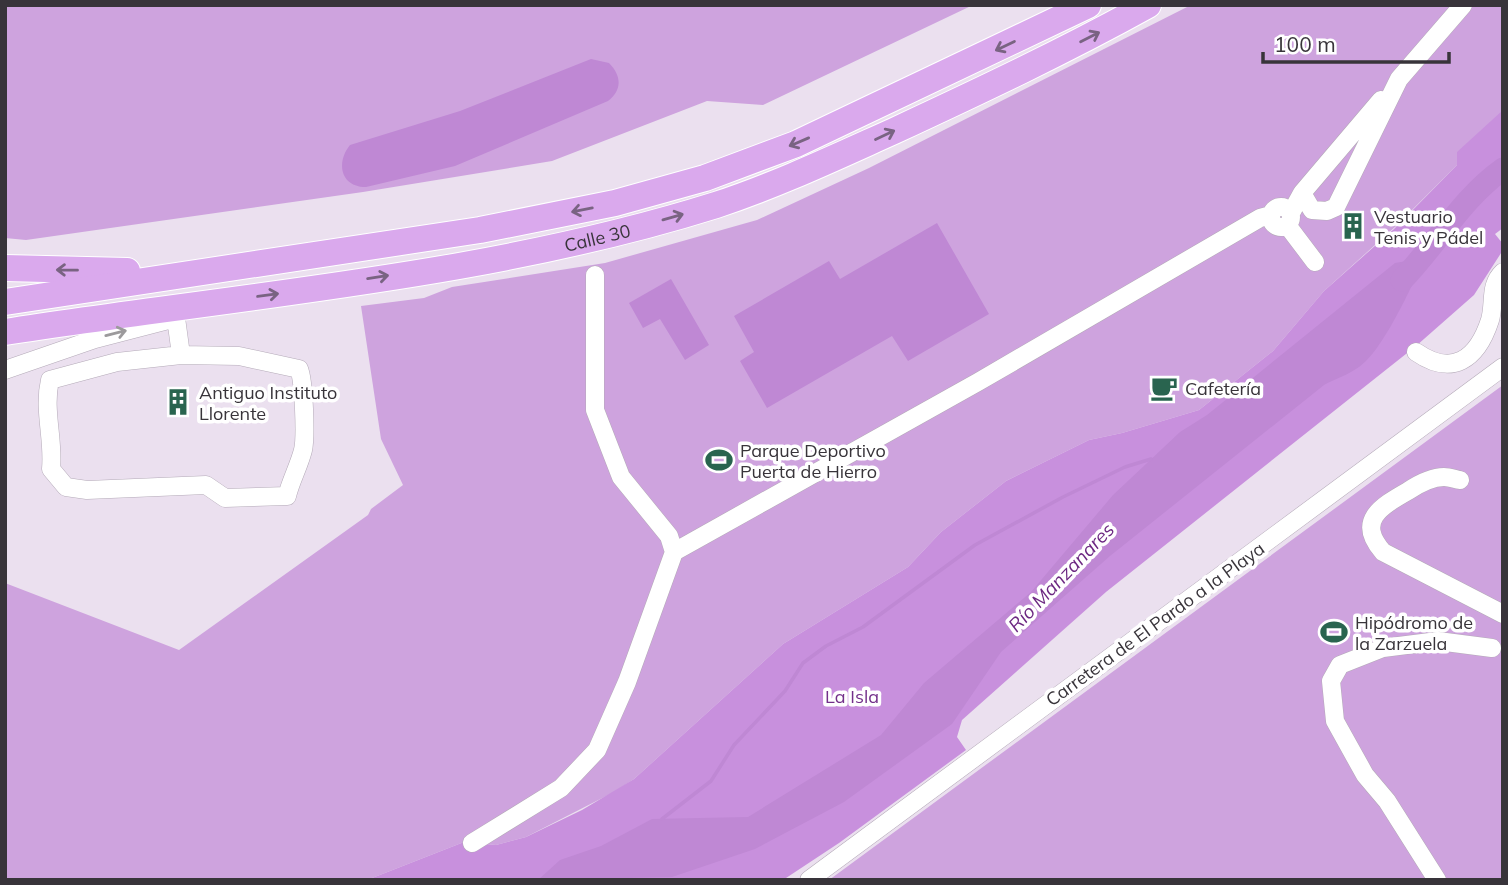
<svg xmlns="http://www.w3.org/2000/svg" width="1508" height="885" font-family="Mulish,sans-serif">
<rect width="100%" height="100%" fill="#ebe0ef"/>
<path fill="#cea3de" d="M5,5h968l-210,100 -56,-4 -155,60 -189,31 -337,48 -21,-2z
M1191,5h312v105l-45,54 -63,63 -71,64 -51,60 -74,59 -77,23 -33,7 -83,41 -65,51 -33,35 -125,77 -149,135 -20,13 -88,45 -30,8 -32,-3 -97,38h-362v-297l174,67 189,-135 3,-6 32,-24 -22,-46 -20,-133 63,-8 28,-11 153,-24 152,-43 112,-52z
M1503,385v495h-674z"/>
<path fill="#c890dd" d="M1503,110v118l-8,6 8,10v6l-29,45 -58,51 -310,246 -144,128 -5,17 9,13 -127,93 -56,37h-416l97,-38 32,3 30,-8 56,-27 52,-31 149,-135 125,-77 33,-35 65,-51 83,-41 33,-7 77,-23 74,-59 51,-60 70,-62 63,-64v-13z"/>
<path fill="#bf88d4" d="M591,59l18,4c13,13 13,27 -1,38l-153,65 -89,21c-26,0 -30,-25 -16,-42l110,-34z
M937,223l52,91 -81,47 -16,-25 -125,72 -27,-47 14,-9 -20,-36 95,-55 11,18z
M1424,258c-11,27 -42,94 -65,109 -11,8 -24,12 -35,18l-214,171 -109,96 -49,72 -108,78 -89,47 -83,28 -134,3 22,-20 41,-14 51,-27 96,-2 133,-82 43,-52 107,-91 82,-97 67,-63 27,-17 188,-152z
M671,279l38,66 -24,15 -25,-41 -17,9 -14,-25z"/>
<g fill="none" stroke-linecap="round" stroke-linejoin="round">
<path stroke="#bf88d4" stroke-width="3.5" d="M662,819l49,-38 23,-36 51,-54 18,-28 23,-17 37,-19 112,-82 88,-48 62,-30 26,-8"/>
<path stroke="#bf88d4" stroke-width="23" d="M1402,280c35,-36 59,-81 101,-111"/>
<defs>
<path id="minor" d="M1302,193l79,-93
M1271 217a10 10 0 1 1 20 0a10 10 0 1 1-20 0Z
M1291,213l11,-20 10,17 15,1 9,-4 63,-128 64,-74
M1287,225l28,37
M595,275v135l26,67 48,59 5,16 304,-170 282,-164 11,-3
M1416,352c36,25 61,8 74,-32 5,-17 -1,-35 13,-48
M181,355l58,1 60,13c5,12 7,68 4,81 -4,16 -12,30 -16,46l-62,2 -19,-13 -119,5 -21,-3 -15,-18c3,-30 -8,-59 -1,-89l67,-18z
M5,370l90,-31 81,-21 5,37
M1460,480c-5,-1 -11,-3 -16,-3 -12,0 -27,8 -36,14 -28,16 -52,30 -25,61l120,62
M472,843l89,-55 36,-38 30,-68 47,-130
M809,880l694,-513
M1437,880l-50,-79 -22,-26 -30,-54 -4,-40 9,-16 43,-17 55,-7 54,7"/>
<g id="highway">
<path d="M5,268l122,3"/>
<path d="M5,302l475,-72 135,-27 90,-25 91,-34 292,-139"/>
<path id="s1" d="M5,332c237,-37 482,-55 711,-127 61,-20 120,-48 178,-74 86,-40 171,-80 254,-126"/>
</g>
</defs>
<use href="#minor" stroke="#b4aab8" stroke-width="19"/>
<use href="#highway" stroke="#fff" stroke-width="28"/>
<use href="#minor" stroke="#fff" stroke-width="18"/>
<use href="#highway" stroke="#daa9ed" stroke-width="26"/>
</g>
<defs><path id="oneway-shaft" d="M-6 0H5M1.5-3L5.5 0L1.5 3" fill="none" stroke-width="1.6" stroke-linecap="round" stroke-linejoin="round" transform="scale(1.75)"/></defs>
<g stroke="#796382">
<use href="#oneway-shaft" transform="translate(1090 37) rotate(-27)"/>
<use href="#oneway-shaft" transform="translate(1005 46) rotate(154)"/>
<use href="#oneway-shaft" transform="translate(885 135) rotate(-25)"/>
<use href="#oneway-shaft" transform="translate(799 142) rotate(157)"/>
<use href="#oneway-shaft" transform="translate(582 210) rotate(169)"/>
<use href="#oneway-shaft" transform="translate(673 217) rotate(-16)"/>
<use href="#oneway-shaft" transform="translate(67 270) rotate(-179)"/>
<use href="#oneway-shaft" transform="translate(378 277) rotate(-9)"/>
<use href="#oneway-shaft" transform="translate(268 295) rotate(-8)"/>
</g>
<use stroke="#9c9a9c" href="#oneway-shaft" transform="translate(116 333) rotate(-14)"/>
<defs>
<symbol id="building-bare" viewBox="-9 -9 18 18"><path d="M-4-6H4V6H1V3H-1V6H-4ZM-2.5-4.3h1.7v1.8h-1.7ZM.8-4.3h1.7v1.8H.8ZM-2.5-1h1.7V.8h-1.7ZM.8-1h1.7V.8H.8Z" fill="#29644f" stroke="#fff" stroke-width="2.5" paint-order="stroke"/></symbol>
<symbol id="cafe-bare" viewBox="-9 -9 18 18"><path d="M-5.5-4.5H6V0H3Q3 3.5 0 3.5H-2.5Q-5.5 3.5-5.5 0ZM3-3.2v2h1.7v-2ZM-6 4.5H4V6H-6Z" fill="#29644f" stroke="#fff" stroke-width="2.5" paint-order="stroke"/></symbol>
<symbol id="stadium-bare" viewBox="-9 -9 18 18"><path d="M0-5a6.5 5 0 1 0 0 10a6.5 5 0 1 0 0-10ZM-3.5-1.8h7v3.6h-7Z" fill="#29644f" stroke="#fff" stroke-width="2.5" paint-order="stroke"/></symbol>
</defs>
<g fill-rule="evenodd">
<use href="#building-bare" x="1334" y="207" width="38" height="38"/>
<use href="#cafe-bare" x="1145" y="369" width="38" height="38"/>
<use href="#building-bare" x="159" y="383" width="38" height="38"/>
<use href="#stadium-bare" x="700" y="441" width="38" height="38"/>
<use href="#stadium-bare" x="1315" y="613" width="38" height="38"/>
</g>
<g text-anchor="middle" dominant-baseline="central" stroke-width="7" stroke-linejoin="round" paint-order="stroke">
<g font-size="18" fill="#38343a" stroke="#fff" text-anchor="start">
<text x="1374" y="216">Vestuario<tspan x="1374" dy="21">Tenis y Pádel</tspan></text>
<text x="1185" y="388">Cafetería</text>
<text x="199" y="392">Antiguo Instituto<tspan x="199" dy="21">Llorente</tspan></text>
<text x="740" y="450">Parque Deportivo<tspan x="740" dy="21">Puerta de Hierro</tspan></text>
<text x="1355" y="622">Hipódromo de<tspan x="1355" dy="21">la Zarzuela</tspan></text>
</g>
<g font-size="18" fill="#38343a" stroke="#fff">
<text stroke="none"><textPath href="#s1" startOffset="600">Calle 30</textPath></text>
<text transform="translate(1155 624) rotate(-36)">Carretera de El Pardo a la Playa</text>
</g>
<g font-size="18" fill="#73308a" stroke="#fff">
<text x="852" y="696">La Isla</text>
</g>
<g font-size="19" font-style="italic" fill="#6c2882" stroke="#fff">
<text transform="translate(1061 577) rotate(-46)">Río Manzanares</text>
</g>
</g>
<rect width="1508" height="885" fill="none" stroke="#38343a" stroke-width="14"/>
<path d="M1263 52v10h186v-10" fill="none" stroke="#38343a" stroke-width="3.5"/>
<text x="1274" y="52" font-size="21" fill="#38343a" stroke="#ffffff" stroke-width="5" paint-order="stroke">100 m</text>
</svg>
